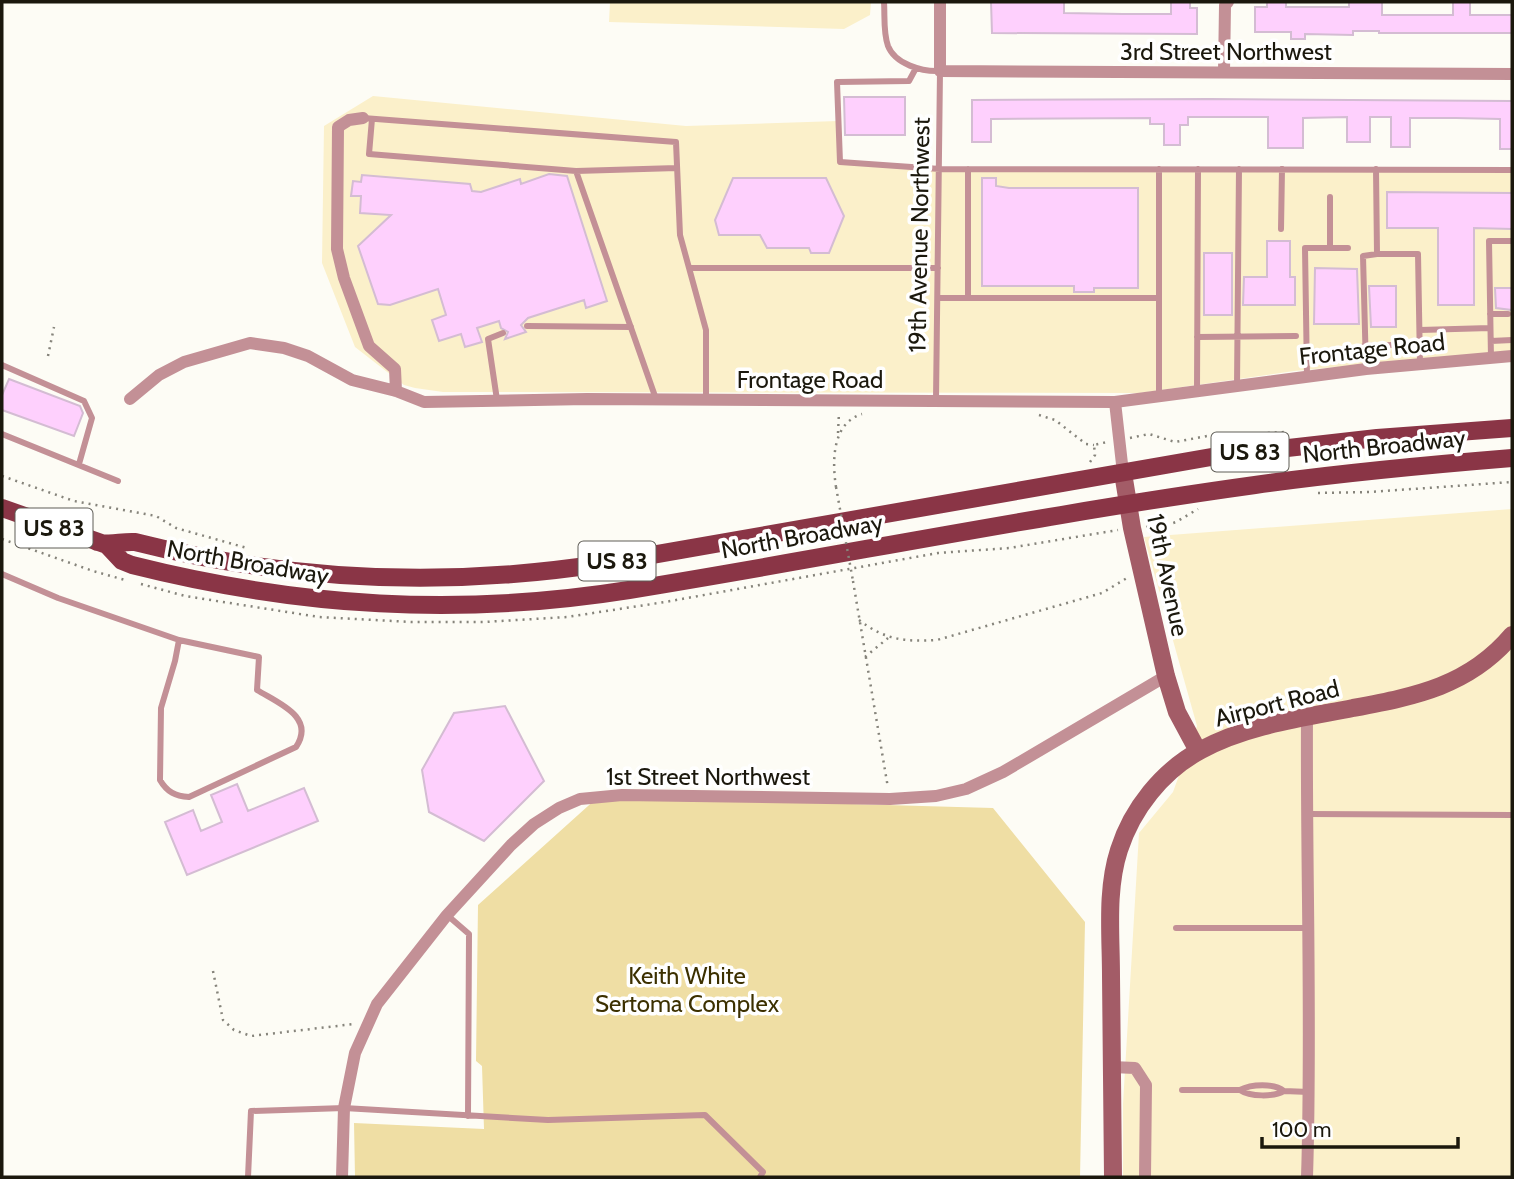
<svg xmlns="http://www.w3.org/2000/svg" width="1514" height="1179" font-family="Cabin,sans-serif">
<rect width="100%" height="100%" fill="#fdfcf5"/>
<path fill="#fbf0ca" d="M610,2h261l-1,13 -26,14 -235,-7z
M373,96l313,30 152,-5 2,41 100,7 572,2v180l-218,20 -154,22 -697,-1 -28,-4 -11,-3 -49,-38 -33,-84 2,-137z
M1512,509v668h-389v-73l16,-271 34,-41 24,-66 -53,-189z"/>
<path fill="#efdea4" d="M598,797l395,11 92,114 -5,255h-725l-1,-54 130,6 -2,-63 -6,-5 2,-156z"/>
<path fill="#fed0fd" stroke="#d4bcd3" stroke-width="2" d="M991,2h73v11l59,1h48v-12h19v6h7v26l-205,-1z
M1267,2h19v5h63v-5h33v13h71v-13h17v13h42v18h-133v-2h-26v4l-48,-1v5h-14v-7h-36v-25h12z
M844,97h61v38h-60z
M1210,99l302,2v48h-12v-30l-44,-1h-46v29h-19v-30h-21v25h-23v-25l-44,1v30h-35v-31h-80v8h-8v20h-16v-21h-14v-6l-159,1v23h-19v-42z
M549,174l18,2 40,125 -21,7 -2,-8 -56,18 -7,7 5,7 -21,7 3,-7 -7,-4 -2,-7 -22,7 5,14 -17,5 -4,-13 -22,7 -7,-21 14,-5 -8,-26 -48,16 -12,-1 -20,-58 33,-31 -31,-2 1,-17h-10l2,-15 8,1 1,-7 108,9 2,7 9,1 39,-13 1,5z
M733,178h93l18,38 -15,37h-18l-2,-5h-42l-7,-13h-41l-4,-15z
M982,178h14v8l13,2h129v100h-44v4h-20v-6h-92z
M1387,192l125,1v36l-38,-1v77h-36v-77h-51z
M1267,241h23v36h5v28h-52l1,-28h23z
M1204,253h28v62h-28z
M1315,268l42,1 2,55h-45z
M1369,286h27v41h-25z
M1495,288h17v22l-16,-2z
M9,379l71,27 3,7 -9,23 -72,-26v-15z
M505,706l39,75 -60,60 -55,-29 -7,-42 32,-57z
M237,784l11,27 56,-23 14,33 -131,54 -22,-53 28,-12 8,21 21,-9 -11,-27z"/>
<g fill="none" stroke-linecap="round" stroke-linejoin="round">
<path stroke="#86847b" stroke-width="2.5" stroke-dasharray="2 5" stroke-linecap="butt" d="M48,356l6,-29
M1039,415l16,5 31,24 8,1
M838,433l1,-21
M1130,438l19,-4 26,8 32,-6 79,-4
M1090,462l5,-7 -1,-10 13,-3
M2,476l72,25 82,15 20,12 71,20
M836,487c-4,-26 -4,-64 26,-73
M1318,493l52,-1 142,-10
M1146,527h16l14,-5 22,-13
M2,539l91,32 32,9
M853,581l35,207
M141,584l44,12 134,21 92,5h73l83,-5 98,-15 273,-49 71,-5 109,-18
M859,620c26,20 46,22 78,20l165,-47 25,-15
M865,657l23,-19
M213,971l10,49 11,10 17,6 103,-12"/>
<path stroke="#c39096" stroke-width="6" d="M884,2c1,14 -1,30 4,44 7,18 34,26 52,25l-4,329
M916,68l-7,13 -72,1 3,80 100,7 572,1
M363,118l313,24 4,93 26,95v69
M372,119l-3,35 207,17 101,-3
M1376,169l1,85h41l2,110
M576,171l80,228
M1281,229l1,-60
M1330,248v-51
M689,268h249
M938,298h221
M968,298v-129
M1490,314h18
M527,326l104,1
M1420,330l70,-2
M1197,337l99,-1
M1491,341l21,-1
M1364,346l56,-2
M1491,358l-2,-117h23
M2,365l82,36 8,17 -13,46
M1366,369l-3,-113 14,-2
M1307,377l-2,-129h43
M1237,386l2,-217
M1197,391l1,-222
M1159,396v-227
M497,400l-9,-61 15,-6
M2,434l116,47
M2,574l56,24 121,42 80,17 -2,33c21,13 59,27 39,57l-107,50c-14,-1 -22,-5 -29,-17l1,-72 14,-47 4,-21
M1308,814l204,1
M447,915l22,19 -1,182
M1176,928h131
M1182,1090h58c11,-6 34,-7 44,1 -10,6 -34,6 -44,-1
M1284,1091l25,1
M248,1177l3,-66 93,-3 204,12 157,-5 58,57 -3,5"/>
<path stroke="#c39096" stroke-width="12" d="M940,2v69l572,3
M1224,72l1,-67 3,-3
M363,118l-14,2 -11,7 -1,122 7,29 25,68 26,23 1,22
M130,399l29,-24 25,-13 66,-19 34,5 24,8 44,24 44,11 28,11 163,-3 528,3 251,-33 146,-13
M1115,402l8,71
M1112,1067l23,1 11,17 -1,92
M342,1177l2,-69 11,-55 22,-49 70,-89 64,-70 23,-21 25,-16 21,-9 42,-4 268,4 46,-3 30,-7 37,-17 163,-96
M1307,1177c5,-153 -1,-306 0,-460"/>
<path stroke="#a35c67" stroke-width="18" d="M1123,473l9,55 34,148 11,36 21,39
M1113,1177c-1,-67 -1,-134 -2,-201 0,-41 -5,-86 8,-126 13,-41 43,-79 82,-100 46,-25 101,-32 152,-42 63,-12 116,-22 159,-73"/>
<path stroke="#8a3546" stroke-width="18" d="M2,508l105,37 15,16 10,4c167,42 327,52 497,25 209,-34 416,-76 626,-105 85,-12 171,-20 257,-27
M97,542c13,4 24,-1 38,0 154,39 313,46 471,21l611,-107 160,-18 135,-10"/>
<path stroke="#86847b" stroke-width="2.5" stroke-dasharray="2 5" stroke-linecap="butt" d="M836,487l17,94"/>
</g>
<g text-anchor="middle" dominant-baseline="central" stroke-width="7" stroke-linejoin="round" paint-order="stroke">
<g fill="#fff" stroke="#5f5d56" stroke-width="2">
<rect x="1211.5" y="432.5" width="77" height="39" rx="5"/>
<rect x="15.5" y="508.5" width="77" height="39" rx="5"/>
<rect x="578.5" y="541.5" width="77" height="39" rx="5"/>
</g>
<g font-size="23" font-weight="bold" fill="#1b180d">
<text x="1250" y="452">US 83</text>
<text x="54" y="528">US 83</text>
<text x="617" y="561">US 83</text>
</g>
<g font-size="24" fill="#1b180d" stroke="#fff">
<text x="1226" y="51">3rd Street Northwest</text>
<text transform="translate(919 235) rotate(-89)">19th Avenue Northwest</text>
<text transform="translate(1372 349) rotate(-6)">Frontage Road</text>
<text x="810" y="379">Frontage Road</text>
<text transform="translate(1384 446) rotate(-6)">North Broadway</text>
<text transform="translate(802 536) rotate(-10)">North Broadway</text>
<text transform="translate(248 562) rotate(10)">North Broadway</text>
<text transform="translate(1168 575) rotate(78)">19th Avenue</text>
<text transform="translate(1277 703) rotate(-14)">Airport Road</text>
<text x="708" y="776">1st Street Northwest</text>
</g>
<g font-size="24" fill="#3c3000" stroke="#fff">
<text x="687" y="975">Keith White<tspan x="687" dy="28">Sertoma Complex</tspan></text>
</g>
</g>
<rect width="1514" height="1179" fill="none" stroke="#1b180d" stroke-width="7"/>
<path d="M1262 1137v10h196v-10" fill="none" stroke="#1b180d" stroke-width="3.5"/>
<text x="1272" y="1137" font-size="21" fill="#1b180d" stroke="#ffffff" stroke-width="5" paint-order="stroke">100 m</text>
</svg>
